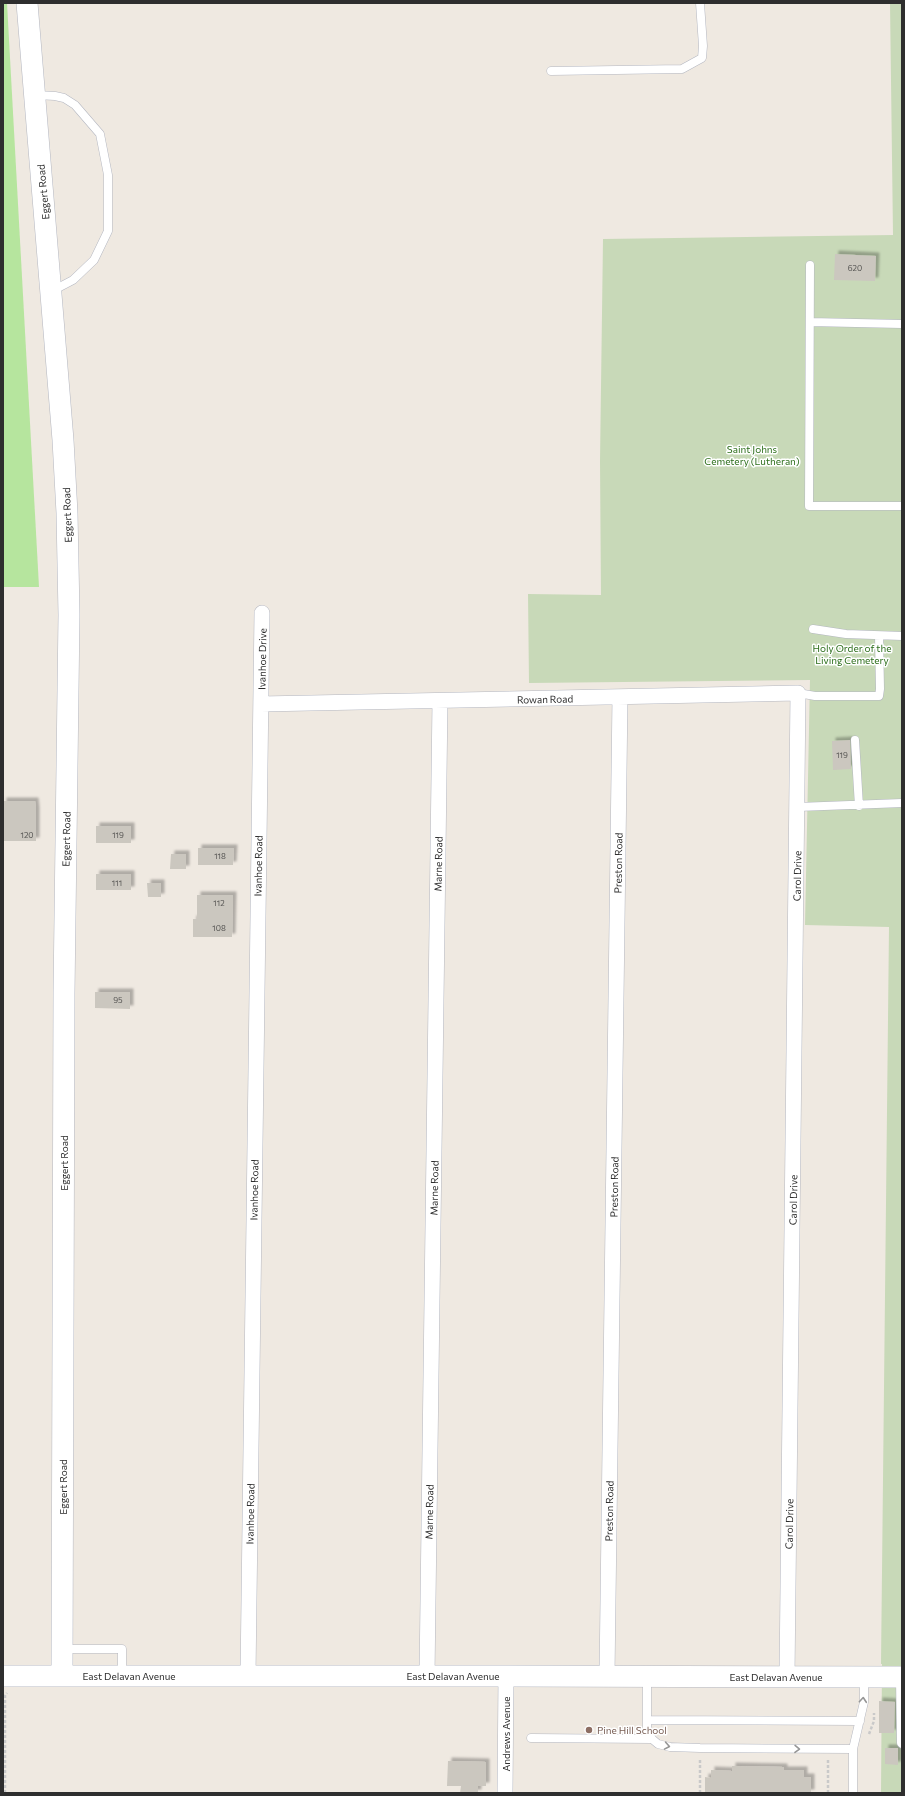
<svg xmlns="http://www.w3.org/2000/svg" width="905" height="1796" font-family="Commissioner,sans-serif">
<defs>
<filter id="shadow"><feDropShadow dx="3.5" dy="-3.5" stdDeviation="1" flood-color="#0004"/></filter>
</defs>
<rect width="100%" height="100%" fill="#efe9e1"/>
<path fill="#b6e59e" d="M3,3h4l32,584h-36z"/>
<path fill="#c8d9b8" d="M890,3h12v1790h-21l1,-129h-1l8,-737 -84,-2 5,-245 -281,3 -1,-89 73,1 -1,-134 3,-222 290,-4z"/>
<path fill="#cbc7bf" filter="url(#shadow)" d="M835,254l41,2 -1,25 -41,-1z
M850,740l1,29 -18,1 -1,-29z
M3,801h32l1,10v30h-33z
M96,826h35v17h-35z
M198,848h36l-1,17h-35z
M171,854h15v15h-16z
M96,874h35v16h-35z
M147,883h14v14h-13z
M197,895h36l-1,42h-39v-18h4z
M95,992h35v17l-35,-1z
M879,1701l16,1 -1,31h-15z
M885,1748h13v17l-13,-1z
M448,1761l38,1v24h-8v7h-18l1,-7h-14z
M732,1766l52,1v3h20v7h7v16h-106v-16l6,1v-8l21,1z"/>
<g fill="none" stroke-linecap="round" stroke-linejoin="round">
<defs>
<path id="lane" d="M551,71l131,-2 20,-11 1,-12 -3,-43
M36,95l19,1 9,2 11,7 25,29 8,41v56l-14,29 -21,20 -21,11
M810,265l-1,241h93
M810,322l92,2
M813,629l33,5 56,2
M798,693l17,3h64l1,-7 -1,-53
M855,740l4,66
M798,807l104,-4
M62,1649h60v26
M647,1676v53l5,10 6,5 12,3 30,1 153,1
M900,1678l1,65 1,1
M647,1720l213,1
M531,1738l121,1
M853,1793v-44l11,-47v-24"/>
<path id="street" d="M261,704l537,-11 -11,984
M248,1676l14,-1063
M427,1676l13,-975
M607,1676l13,-979
M505,1793l1,-117"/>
<path id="secondary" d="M27,3l36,437 4,73 2,102 -5,378 -2,683
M3,1676h503l396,1"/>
</defs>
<use href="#lane" stroke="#b4b7c1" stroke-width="9"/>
<use href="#street" stroke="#b4b7c1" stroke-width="16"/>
<use href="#secondary" stroke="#b4b7c1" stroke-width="22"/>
<path stroke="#c9c9c9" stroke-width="2.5" stroke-dasharray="3 2" stroke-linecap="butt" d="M869,1734l5,-13v-8
M828,1760v33
M5,1793v-97l2,-3
M700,1793v-35"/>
<use href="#lane" stroke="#fff" stroke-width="8"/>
<use href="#street" stroke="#fff" stroke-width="15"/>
<use href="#secondary" stroke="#fff" stroke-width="21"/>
</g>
<defs><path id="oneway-chevron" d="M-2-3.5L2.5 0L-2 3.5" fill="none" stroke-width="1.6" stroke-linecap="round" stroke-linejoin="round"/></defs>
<g stroke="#969696">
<use href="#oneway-chevron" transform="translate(863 1700) rotate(-85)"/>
<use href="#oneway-chevron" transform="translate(667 1746) rotate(10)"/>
<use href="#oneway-chevron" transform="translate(797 1749) rotate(1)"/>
</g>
<circle fill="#8d6e63" stroke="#fff" stroke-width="1.5" cx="589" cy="1730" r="4"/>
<g text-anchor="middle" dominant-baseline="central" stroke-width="3" stroke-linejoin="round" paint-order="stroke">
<g font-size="8" fill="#555452">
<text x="855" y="268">620</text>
<text x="842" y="755">119</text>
<text x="27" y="835">120</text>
<text x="118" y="835">119</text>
<text x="220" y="856">118</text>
<text x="117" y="883">111</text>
<text x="219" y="903">112</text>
<text x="219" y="928">108</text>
<text x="118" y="1000">95</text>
</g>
<g font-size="10" fill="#2e2e2e" stroke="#fff">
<text transform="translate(43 192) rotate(-95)">Eggert Road</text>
<text transform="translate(67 515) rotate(-92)">Eggert Road</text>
<text transform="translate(262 659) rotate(-89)">Ivanhoe Drive</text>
<text transform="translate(545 699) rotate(-1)">Rowan Road</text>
<text transform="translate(66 839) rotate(-89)">Eggert Road</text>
<text transform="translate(618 863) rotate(-89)">Preston Road</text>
<text transform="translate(438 864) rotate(-89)">Marne Road</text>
<text transform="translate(258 866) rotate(-89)">Ivanhoe Road</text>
<text transform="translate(797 876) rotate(-89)">Carol Drive</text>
<text transform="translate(64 1163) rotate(-90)">Eggert Road</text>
<text transform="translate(614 1187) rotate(-89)">Preston Road</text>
<text transform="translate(434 1188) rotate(-89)">Marne Road</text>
<text transform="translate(254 1190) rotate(-89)">Ivanhoe Road</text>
<text transform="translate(793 1200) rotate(-89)">Carol Drive</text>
<text transform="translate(63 1487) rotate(-90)">Eggert Road</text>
<text transform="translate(609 1511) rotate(-89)">Preston Road</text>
<text transform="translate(429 1512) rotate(-89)">Marne Road</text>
<text transform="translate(250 1514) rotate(-89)">Ivanhoe Road</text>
<text transform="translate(789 1524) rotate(-89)">Carol Drive</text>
<text x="129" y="1676">East Delavan Avenue</text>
<text x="453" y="1676">East Delavan Avenue</text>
<text x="776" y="1677">East Delavan Avenue</text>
<text transform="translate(506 1734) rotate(-90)">Andrews Avenue</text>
</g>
<g font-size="10" fill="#2c6e1b" stroke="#fff">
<text x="752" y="449">Saint Johns<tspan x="752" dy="12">Cemetery (Lutheran)</tspan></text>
<text x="852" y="648">Holy Order of the<tspan x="852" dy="12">Living Cemetery</tspan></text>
</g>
<g font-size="10" fill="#785e54" stroke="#fff" text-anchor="start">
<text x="597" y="1730">Pine Hill School</text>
</g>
</g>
<rect width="905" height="1796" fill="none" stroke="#2e2e2e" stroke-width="8"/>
</svg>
